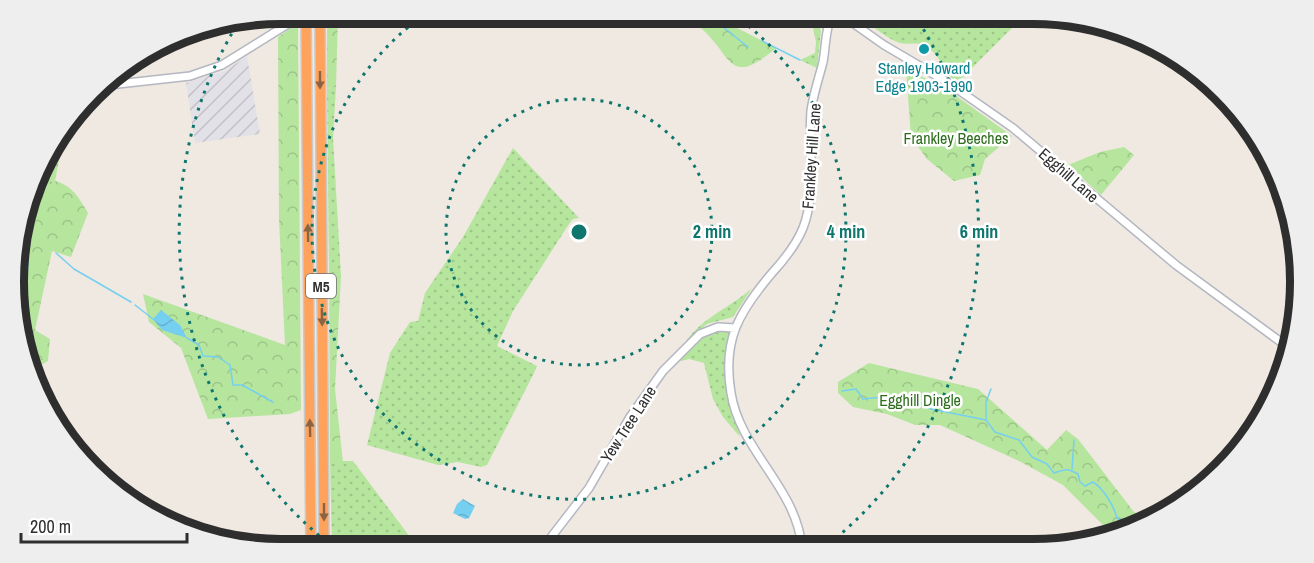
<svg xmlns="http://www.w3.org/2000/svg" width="1314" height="563" font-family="'Archivo Narrow',sans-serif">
<defs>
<pattern id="industrial-furrows" width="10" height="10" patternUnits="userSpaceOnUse" patternTransform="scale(1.5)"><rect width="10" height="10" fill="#e3e1e8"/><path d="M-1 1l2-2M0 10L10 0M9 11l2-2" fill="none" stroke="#c3c1c7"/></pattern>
<pattern id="grass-dots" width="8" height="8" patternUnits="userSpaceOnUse" patternTransform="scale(1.5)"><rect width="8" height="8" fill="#b6e59e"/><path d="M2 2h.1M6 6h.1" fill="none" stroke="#9dc588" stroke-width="1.8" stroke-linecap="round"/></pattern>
<pattern id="forest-crowns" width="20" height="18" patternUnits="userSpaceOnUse" patternTransform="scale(1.5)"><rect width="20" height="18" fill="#b6e59e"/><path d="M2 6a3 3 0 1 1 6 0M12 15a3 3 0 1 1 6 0" fill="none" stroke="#9dc588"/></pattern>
<pattern id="water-waves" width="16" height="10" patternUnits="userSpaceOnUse" patternTransform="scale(1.5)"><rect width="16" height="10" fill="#75cff0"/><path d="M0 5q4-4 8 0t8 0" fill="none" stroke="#66b2ce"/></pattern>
</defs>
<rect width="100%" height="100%" fill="#efe9e1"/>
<path fill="url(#industrial-furrows)" d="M247,56l13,78 -65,9 -9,-60 39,-12z"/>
<path fill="url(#grass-dots)" d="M858,14h168l-69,69c-14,-11 -17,-31 -34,-38 -7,-3 -16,0 -23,-2 -15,-5 -30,-19 -42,-29z
M811,18l10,12 -4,38 -17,-8 15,-7 1,-11z
M336,87l-3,51 8,138h-12l-2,-187z
M56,140l5,10 -6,31 -25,19 19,-52z
M513,148l66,70 -6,1 -4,5 -56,87 -16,35 40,20 -3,7 -47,92 -6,2 -23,-5 -20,3 -71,-20 23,-92 20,-31 8,-1 7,-28 38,-56z
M752,288l-19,29 -26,7 -21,17c17,-24 44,-33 66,-53z
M724,329l5,4 -4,47 15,57 -17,-20 -10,-18 -9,-36 -15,-4 -12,3 29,-27z
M330,461h23l66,88h-87z"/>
<path fill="url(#forest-crowns)" d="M327,14h11l-2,73 -9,2z
M693,14h17l66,34c-52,44 -42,2 -83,-26z
M298,23l3,387 -11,4 -82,5 -27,-71 -32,-26 -6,-28 142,51 -6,-126 -1,-182z
M906,69l39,19 67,48 -27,23 -5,16 -26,6 -27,-22 -16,-22z
M1124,147l10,8 -33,40 -33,-30 32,-13z
M55,181c17,4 25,18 33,32l-17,44 -19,-6 -17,79 15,9 -2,22 -14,8 -18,-52 3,-87 11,-30z
M329,276h12l-6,113 8,73 -13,-1z
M869,363l109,26 69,61 19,-20 12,9 56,73 19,7 -18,10 -22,6 -50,-50 -44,-24 -79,-36h-25l-28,-11 -34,-7 -15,-14v-11z"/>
<path fill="url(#water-waves)" d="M161,310l19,15 7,13 -25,-8 -9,-11z
M463,499l12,7 -6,12 -4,1 -12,-6 4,-9z"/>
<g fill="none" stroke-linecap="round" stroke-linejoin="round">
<path stroke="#75cff0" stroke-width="1.5" d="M688,14l35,13 25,20
M762,41l38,19
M56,253l18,16 57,33
M135,305l18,14
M17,321l7,-7 5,-64
M187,338l12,7 4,11 15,1 12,8 3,20h9l31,17
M842,391l14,-2 7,10 31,-3 25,6 12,7 55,11 9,12 24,8 13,17 15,7 7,9c12,-4 13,-5 24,1l2,8 5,4 8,-4c10,6 21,24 24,36l19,11
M986,419v-17l5,-13
M1072,469l2,-29"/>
<defs>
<path id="minor" d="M840,14l44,31 63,37 66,46 163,137 113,83
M100,86l90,-10 32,-11 82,-51
M802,548c-5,-60 -62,-97 -71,-155 -9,-53 8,-81 41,-120 12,-13 24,-28 31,-45 14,-36 5,-78 8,-117 2,-16 8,-33 12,-49 3,-16 2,-33 9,-48
M542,549l47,-61 41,-71 33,-46 37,-37 18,-7 17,1"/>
<path id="highway" d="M306,14l5,535
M320,14l4,535"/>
</defs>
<use href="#minor" stroke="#b4b7c1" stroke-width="10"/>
<use href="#highway" stroke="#c9c9c9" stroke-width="12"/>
<use href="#minor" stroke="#fff" stroke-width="7"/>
<use href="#highway" stroke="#ffa35c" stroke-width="9"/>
</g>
<defs><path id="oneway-solid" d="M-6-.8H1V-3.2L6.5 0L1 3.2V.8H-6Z" transform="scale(1.5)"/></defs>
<g fill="#8c6343">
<use href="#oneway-solid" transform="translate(320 80) rotate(90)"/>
<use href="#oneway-solid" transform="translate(308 233) rotate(-91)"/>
<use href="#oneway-solid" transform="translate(322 317) rotate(89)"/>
<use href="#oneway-solid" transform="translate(310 428) rotate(-91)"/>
<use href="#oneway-solid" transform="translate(324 512) rotate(90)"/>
</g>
<g fill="none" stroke="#0f766e" stroke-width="3" stroke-dasharray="3 6">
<circle cx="579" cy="232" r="133"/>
<path d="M734 15A267 267 0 1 1 424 15"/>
<path d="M333 547A400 400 0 0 1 238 23M914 14A400 400 0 0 1 825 547"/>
</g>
<circle fill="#0f9aa8" stroke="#fff" stroke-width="2" cx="924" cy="49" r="6"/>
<g text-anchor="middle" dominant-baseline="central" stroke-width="5" stroke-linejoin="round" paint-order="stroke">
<rect fill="#fff" stroke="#6d6d6d" stroke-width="1.5" x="306" y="274" width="30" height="24" rx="4.5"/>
<g font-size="15" font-weight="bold" fill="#2e2e2e">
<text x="321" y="286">M5</text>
</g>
<g font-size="16" fill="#0d838f" stroke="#fff">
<text x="924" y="68">Stanley Howard<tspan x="924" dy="18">Edge 1903-1990</tspan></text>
</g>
<g font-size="16" fill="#2c6e1b" stroke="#fff">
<text x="956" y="138">Frankley Beeches</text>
<text x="920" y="400">Egghill Dingle</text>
</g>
<g font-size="16" fill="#2e2e2e" stroke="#fff">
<text transform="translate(811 156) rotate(-86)">Frankley Hill Lane</text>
<text transform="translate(1069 175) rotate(41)">Egghill Lane</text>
<text transform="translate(628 424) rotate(-57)">Yew Tree Lane</text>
</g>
</g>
<path d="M0 0H1314V563H0ZM281 24H1033A257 257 0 0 1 1290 281V282A257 257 0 0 1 1033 539H281A257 257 0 0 1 24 282V281A257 257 0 0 1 281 24Z" fill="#eee" fill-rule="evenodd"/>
<path fill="none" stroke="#2e2e2e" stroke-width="8" d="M281 24H1033A257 257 0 0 1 1290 281V282A257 257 0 0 1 1033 539H281A257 257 0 0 1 24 282V281A257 257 0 0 1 281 24Z"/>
<circle cx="579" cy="232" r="9" fill="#0f766e" stroke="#fff" stroke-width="3"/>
<g font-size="18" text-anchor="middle" font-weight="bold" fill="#0f766e" stroke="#fff" stroke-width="5" stroke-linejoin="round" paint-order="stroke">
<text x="712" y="238">2 min</text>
<text x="846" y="238">4 min</text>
<text x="979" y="238">6 min</text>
</g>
<path d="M21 533v9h166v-9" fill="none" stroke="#2e2e2e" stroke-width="3"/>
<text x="30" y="533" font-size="18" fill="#2e2e2e" stroke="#ffffff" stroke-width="4.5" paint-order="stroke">200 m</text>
</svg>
